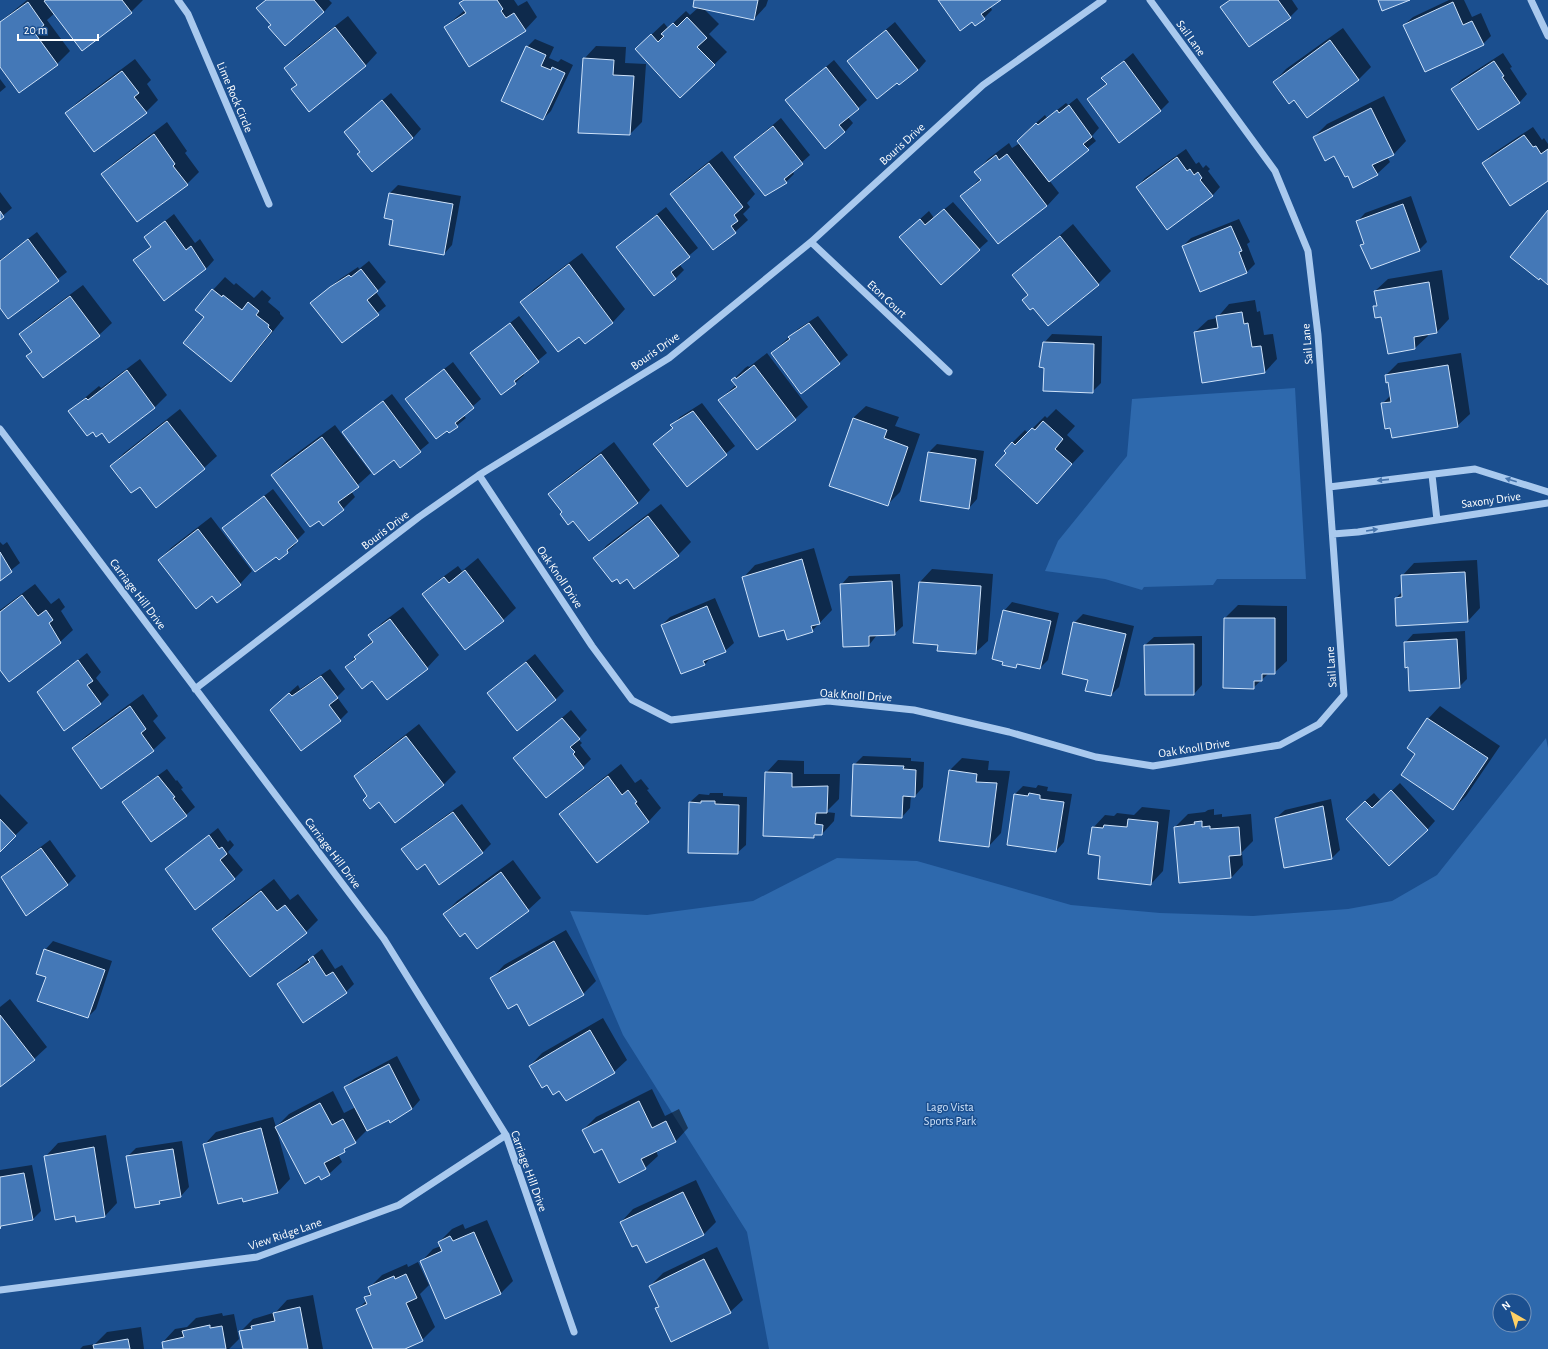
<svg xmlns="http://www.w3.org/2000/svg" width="1548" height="1349" font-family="'Alegreya Sans',sans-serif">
<rect width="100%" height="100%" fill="#1b4f8f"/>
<path fill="#2e69ad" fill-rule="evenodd" d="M1295,388l11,191h-89l-4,6 -69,2 -2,3 -37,-11 -60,-8 13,-30 69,-85 5,-57z
M1546,738l2,10v601h-779l-22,-117 -124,-197 -53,-124 77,4 106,-14 84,-43 80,3 154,44 89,8 93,3 95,-7 44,-8 45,-26zM1500,1301h24v24h-24z"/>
<path fill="#0007" d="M27,0h116l-12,12 -76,1 -8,7 23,31 -13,13 -38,28 -19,-26v-44z
M266,0h63l3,3 -8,9 -52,12z
M463,0h51l4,6 9,-5 10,16 -12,13 -80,-3 20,-17 -4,-7z
M695,0h73l-2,6 -12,13 -51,-11 16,16 -10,10 18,18 -46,45 -32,-60 15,-14 4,5 18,-17 4,4 9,-8z
M939,0h60l-9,6 2,4 -8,8 -12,3z
M1229,0h63l6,9 -8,8 -41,29 -28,-39z
M1449,0h15l8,17 9,-4 10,23 -8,8 -79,-19 9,-8z
M348,16l29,37 -12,13 -73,23 6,-5 -13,-16 13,-13z
M895,22l31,39 -8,9 -21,12 -49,-21z
M1343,28l28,39 -13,13 -63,19 -21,-17 12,-13z
M535,39l19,8 -5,11 9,4 3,-3 12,6 -22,46 -8,8 -16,-72z
M596,46l30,1 -1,16 21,1 -4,58 -12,12 -46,-75z
M1133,53l36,49 -8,8 -42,31 -31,-42 19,-16 -4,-5z
M1503,53l9,14 -2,1 17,26 -8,9 -66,-14 8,-9z
M135,59l16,21 -4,4 11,16 -12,12 -80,1 13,-12z
M834,60l33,40 -19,17 5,6 -8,9 -58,-32z
M0,79l6,8 -6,5z
M391,93l30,36 -8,9 -52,13 -7,-27z
M1384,96l22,45 -12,13 -7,3 3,5 -13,12 -29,1 -14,-21 -20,-17 13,-13z
M1077,98l22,30 -7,8 4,5 -47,39 10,13 -12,13 -85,-10 19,-18 -5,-6 12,-13 21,-16 3,5 8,-5 7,-12 18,-16 2,3 19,-15 2,2z
M781,118l29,37 -18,16 2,3 -8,8 -51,-25z
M167,122l20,29 -2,2 14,19 -12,12 -85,-10 13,-12z
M1533,127l9,13 2,-2 4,6v35l-65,-16 9,-9z
M1186,149l10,15 3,-2 4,6 3,-3 4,4 -2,2 12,16 -8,9 -75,-9 8,-9z
M722,151l33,43 -8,9 3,4 -7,7 5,6 -13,12 -64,-38 12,-12z
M398,185l63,11 -9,49 -8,9 -49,-35 -9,-1 4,-25z
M0,192l12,16 -12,10z
M1411,196l16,46 -8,8 -58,-4 3,-4 -7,-20 8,-9z
M953,202l35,39 -47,42 -41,-46 29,-26 5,7z
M666,207l32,41 -19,16 5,6 -8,8 -59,-31z
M174,214l21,29 5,-4 14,21 -8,9 -71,-9 16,-14 -6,-9z
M1239,219l11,23 -3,2 8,20 -8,8 -64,-26 8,-8z
M1073,224l38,47 -13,13 -50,40 -15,-18 -10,-6 5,-6 -15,-18z
M37,232l30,40 -59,46 -8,-11v-47z
M582,253l43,56 -12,13 -28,21 -6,-8 -57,-33 12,-13z
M369,261l17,21 -10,10 10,14 -44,36 -31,-39 29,-24 18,-12 1,2z
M1442,270l7,49 -12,13 -10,1 1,3 -13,12 -26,4 -7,-36 -7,-9 2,-3 -2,-13 13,-12z
M225,277l9,8 2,-2 18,15 8,-8 9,8 -3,4 12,10v2l4,4 -41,50 -12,13 -26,-64 8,-27z
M83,285l29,38 -13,12 -71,21 5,-5 -12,-17 12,-12z
M1255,300l2,12 3,-1 4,24 9,-1 4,25 -12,13 -70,-40 13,-12 9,-2 12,-14z
M519,316l28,37 -24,20 1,2 -9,8 -44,-30z
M818,316l30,39 -9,8 -67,-10 26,-24z
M1052,334l50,2 -1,47 -9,9 -47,-25 -1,-24z
M767,353l41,54 -13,12 -76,-19 17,-15 -3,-5 12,-12 3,-2 1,1z
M1461,353l9,61 -13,12 -75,-22 9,-9 -2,-14 -3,-6 12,-12z
M140,359l27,36 -13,13 -52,23h-9l-24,-20 30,-25 2,2z
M453,362l28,37 -18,16 3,3 -17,14 -43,-33z
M392,394l37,49 -29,24 -6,-8 -51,-26z
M702,403l33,43 -48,40 -33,-42 20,-17 -2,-2 8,-8z
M866,406l33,11 -4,9 25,8 -20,58 -13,13 -34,-87z
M180,409l37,47 -13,12 -48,38 -16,-20 -29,-20 13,-13z
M1056,409l19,17 -8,9 17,16 -47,51 -30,-49 5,-10 13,-13 3,3 17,-17 2,2z
M335,425l36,48 -20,18 4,6 -12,12 -71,-34 13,-13z
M614,442l36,48 -12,13 -49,37 -16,-20 -10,-8 -13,-18 12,-12z
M937,444l47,7 -7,48 -8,9 -40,-56z
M273,489l32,43 -10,10 1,2 -17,15 -3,-4 -53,-27z
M661,504l30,38 -13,13 -43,33 -8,-10 -10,-1 -22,-19 12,-13z
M211,517l41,54 -12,13 -28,11 -53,-35 13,-13z
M0,542l3,3 4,-3 13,21 -20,16z
M814,548l18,62 -20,21 -27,-3 -42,-50 12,-13z
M478,558l38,50 -13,12 -79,-26 12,-12 22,-16 4,5z
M1477,560l3,48 -12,13 -72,-23 7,-7 -1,-15 12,-13z
M932,569l61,5 -5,67 -13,12 -36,-8 -19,-63z
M900,574l3,52 -9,8 -17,1 -8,10 -28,-60 8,-9z
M35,584l16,20 8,-6 6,9 -4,4 12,19 -13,12 -60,27v-59z
M715,598l19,45 -9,8 -13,5 -7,8 -23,9 -20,-48 8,-8z
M1012,602l47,11 -11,47 -8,8 -21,-5 -4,4 -11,-56z
M1238,605l49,1v55l-13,12h-5l-16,15 -29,-1 1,-69z
M403,607l36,48 -12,13 -55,12 -26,-13 27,-27 -3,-5 12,-12z
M1083,614l51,12 -15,61 -8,8 -21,-16 -16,-56z
M1465,631l2,48 -8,8 -50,-21 -4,-23 8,-9z
M1202,636v49l-8,9h-48l-1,-49 9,-8z
M87,653l14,19 -5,6 13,17 -9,9 -62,-12z
M535,654l29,37 -9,9 -67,-7z
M330,669l15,20 -8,8 11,15 -8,8 -59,-20 17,-15 2,4z
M143,694l15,22 -5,5 13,17 -13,12 -80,-2 13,-12z
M1440,706l60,40 -34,50 -13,13 -36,-56 11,-34z
M571,710l16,20 -9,9 4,4 -2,2 11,14 -8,8 -68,-9z
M419,724l37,48 -13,13 -64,15 -11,-4 -12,-20 12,-12z
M863,756l48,2v3l13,1 -1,25 -8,9 -4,-1 -1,13 -8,9 -48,-52z
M962,758l27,3 -1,9 22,1 -9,62 -12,13 -39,-76z
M778,760l26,1v13h36l-1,25 -13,13 9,1 -1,8 -12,13h-5l-3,3 -48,-64z
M621,764l14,19 6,-4 8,10 -2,1 14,18 -12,13 -52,40 -37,-47 13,-12z
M167,769l9,12 1,-1 6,8 -2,1 14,18 -9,8 -62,-13 8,-8z
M1400,783l35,38 -8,9 -72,-20 19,-17 7,8z
M1038,785l10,2 -1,4 25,3 -8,48 -8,9 -41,-57 8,-8 13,2z
M710,793h13v3l24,1 -1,48 -9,8 -47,-51 9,-8 10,1z
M0,794l28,29 -28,27z
M1331,799l9,51 -8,8 -56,-40 9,-8z
M462,804l29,40 -8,8 -43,31 -15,-21 -22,-13 8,-8z
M1142,807l28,3 -7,61 -12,13 -50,-29 -8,-27 12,-13 9,1 3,-3 17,2z
M1214,809v6l8,-1v3l29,-3 2,27 -11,11 1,13 -12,13 -56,-51 13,-13 17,-2 3,-2z
M218,828l10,14 2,-2 4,5 -6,7 15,18 -9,9 -68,-10z
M50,840l26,36 -8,8 -41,30 -25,-37 9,-8z
M513,860l28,38 -13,12 -63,21 -21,-17 13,-13z
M274,879l16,21 8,-6 20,26 -12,12 -92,-3 12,-13z
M566,930l30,51 -13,13 -66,8 -25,-24 12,-13z
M53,941l59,20 -16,48 -8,8 -41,-41 -2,-26z
M322,949l13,20 7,-4 12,19 -8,8 -68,-8z
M10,999l37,48 -13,12 -34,27v-79z
M603,1018l24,42 -13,12 -55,17 -11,-5 -18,-18 12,-13z
M397,1056l23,44 -8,9 -44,20 -13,13 -17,12 4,8 -13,12 -10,1 -42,-44 13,48 -12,13 -34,9 -1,-4 -39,-52 12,-13 57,-15 3,10 13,-13 44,-23 11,22 12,-6 -11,-20 9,-8z
M652,1089l13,27 14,-7 9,19 -12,13 -20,10 2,5 -13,12 -42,-20 -20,-18 13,-13z
M106,1135l11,68 -12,13 -28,5 -31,-65 12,-13z
M182,1141l7,46 -8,9 -18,3 -4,4 -32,-46 9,-9z
M32,1165l9,46 -9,9 -27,4 -5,4v-58z
M696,1180l20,42 -12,12 -58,28 -9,-18 -16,-22 12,-13z
M487,1220l26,61 -12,12 -56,24 -24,-55 12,-13 8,-3 -2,-4 13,-13 11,-5 2,5z
M717,1247l26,53 -13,12 -74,-3 3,-4 -9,-19 13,-13z
M418,1262l11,23 -9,9 15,33 -13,13 -20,9h-28l-17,-39 10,-10 -2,-2 6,-6 -2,-4 13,-13 25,-11 1,3z
M313,1295l10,54h-79l-4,-17 13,-13 23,-7 11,-12z
M222,1313l1,3 11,-2 5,25 -10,10h-65l-1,-7 12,-13 12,-2 9,-9z
M141,1327l3,22h-64l3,-3 12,-2 12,-12z"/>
<path fill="#4478b7" stroke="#cfe3fa" d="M46,0h76l10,13 -50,38 -38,-50z
M266,0h48l10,12 -39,34 -17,-19 3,-2 -15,-17z
M464,0h33l6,9 -2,2 5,7 8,-5 12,18 -57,36 -25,-40 22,-14 -7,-10z
M694,0h64l-4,20 -61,-13z
M938,0h63l-20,14 4,5 -10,7 -3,-4 -12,9z
M1230,0h48l13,18 -42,29 -29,-40z
M1378,0h32l-28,11z
M28,2l16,23 -10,7 24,33 -39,28 -19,-26v-45z
M1453,2l10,23 9,-4 12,24 -59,27 -22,-47z
M687,17l20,21 -10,9 18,18 -35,33 -45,-49 16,-15 7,8 6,-6 -3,-2 12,-11 4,4z
M335,27l31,39 -57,46 -18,-23 6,-4 -13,-17z
M886,30l32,40 -19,15 -2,-2 -20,16 -30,-38z
M1330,40l29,40 -52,38 -13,-18 -5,4 -16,-22z
M526,46l20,9 -5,11 10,4 1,-3 13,6 -22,47 -42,-19z
M583,58l31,2 -1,15 21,1 -4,59 -52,-2z
M1124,61l37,50 -42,32 -32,-44 20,-15 -6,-6z
M1494,61l10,15 -2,1 18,26 -42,27 -27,-41z
M826,67l33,42 -20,16 6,7 -20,17 -40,-49z
M122,71l17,22 -5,4 13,16 -53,39 -29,-39z
M382,100l31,38 -41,34 -15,-18 3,-2 -16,-20z
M1069,105l23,32 -9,7 6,6 -40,32 -32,-41 19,-18 2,2 19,-15 2,3z
M1371,108l23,47 -22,10 6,10 -25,13 -5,-12 -3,1 -11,-21 -9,5 -12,-24z
M773,126l30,38 -19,15 3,4 -22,13 -31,-39z
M154,134l21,30 -2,2 15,19 -51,37 -36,-48z
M1524,135l9,12 3,-1 5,8 7,-5v32l-38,25 -28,-43z
M1007,154l40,52 -49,38 -38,-48 21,-16 -7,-8 22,-17 3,5z
M1177,157l10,14 3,-2 4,6 4,-3 4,6 -2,2 13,16 -46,34 -31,-43z
M709,163l34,44 -9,8 4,6 -7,5 5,7 -23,17 -43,-56z
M389,193l64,11 -9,51 -55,-10 4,-25 -9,-2z
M1403,204l17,47 -49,18 -11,-24 4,-1 -8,-23z
M944,209l36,41 -39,35 -42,-48 21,-18 5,6z
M1548,210v75l-8,-7 -1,2 -29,-23z
M0,211l4,6 -4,3z
M657,215l33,42 -19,15 5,7 -22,17 -38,-49z
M165,221l21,29 5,-4 15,23 -42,32 -31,-41 18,-13 -7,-10z
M1231,226l11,25 -3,1 8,21 -47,19 -18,-46z
M1060,236l39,49 -51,41 -15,-18 -3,2 -8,-10 6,-5 -16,-20z
M28,239l31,42 -51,38 -8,-11v-47z
M569,264l44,59 -28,21 -6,-7 -21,15 -38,-50z
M361,269l17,22 -11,9 12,15 -37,28 -32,-40 20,-16 19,-12 2,2z
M1429,282l8,51 -23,4 1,12 -27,5 -7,-37 -6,1 -2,-12h4l-3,-15z
M212,289l10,8 1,-2 19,15 6,-8 11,9 -3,4 13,10 -1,2 4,4 -41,51 -48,-39 21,-26 -9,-7z
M70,296l30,40 -57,42 -17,-22 6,-4 -13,-18z
M1242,312l2,12 4,-1 4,24 9,-1 4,27 -63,10 -8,-51 24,-4 -2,-12z
M510,323l29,39 -25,19 2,3 -15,11 -31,-42z
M809,323l31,41 -39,30 -30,-41 19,-14 -2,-2z
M1043,342l51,2 -1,49 -50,-2 1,-23 -5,-1z
M754,365l42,55 -39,30 -39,-50 19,-13 -6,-7 4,-3 1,2z
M1448,365l10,62 -66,11 -2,-10 -5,1 -4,-26 10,-1 -3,-20 -2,1 -1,-8z
M444,369l30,39 -19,15 3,4 -9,6 -2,-2 -11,8 -31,-40z
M127,370l28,38 -46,35 -7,-10 -6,4 -3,-5 -6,4 -19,-25 18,-13 2,2z
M383,401l38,51 -21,16 -6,-8 -20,15 -32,-43z
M693,411l34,44 -40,32 -34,-43 20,-16 -3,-3z
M853,418l34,12 -3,8 24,9 -20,59 -59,-20z
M167,421l38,48 -49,39 -16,-21 -9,6 -21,-27z
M1043,421l20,18 -8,10 17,15 -35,40 -42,-39 11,-12 -2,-2 8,-9 3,3 17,-17 3,2z
M322,437l37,50 -21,15 6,8 -21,16 -4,-5 -9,6 -39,-52z
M928,452l48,7 -7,50 -49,-8z
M601,454l37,49 -49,38 -16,-20 -5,4 -8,-11 2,-2 -14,-18z
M264,496l34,45 -11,9 1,3 -9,7 -3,-3 -21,15 -33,-44z
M648,516l31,40 -45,33 -7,-10 -7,5 -3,-5 -5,3 -19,-24z
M198,529l43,56 -24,18 -5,-7 -16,13 -38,-49z
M0,552l12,20 -12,9z
M802,559l18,65 -9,2 2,6 -26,8 -3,-10 -25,7 -17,-60z
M465,570l39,51 -39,29 -43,-56 22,-17 5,6z
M1465,572l3,50 -72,4 -1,-28 7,-1 -1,-22z
M892,581l3,54 -26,1v10l-26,1 -3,-63z
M919,582l62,4 -5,68 -39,-3 1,-6 -25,-2z
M22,595l16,21 8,-6 7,10 -4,3 12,20 -52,39 -9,-12v-58z
M707,606l19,46 -23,9 2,4 -24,9 -20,-49z
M1003,610l48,11 -11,48 -23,-5 -1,4 -14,-3 1,-3 -11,-3z
M1224,618h51v56h-13v7h-8v8l-31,-1z
M390,619l38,50 -41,31 -15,-19 -10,8 -17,-22 11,-8 -2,-2 19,-15 -5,-7z
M1073,622l53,12 -15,62 -26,-5 3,-11 -26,-6z
M1457,639l3,49 -51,3 -1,-24 -3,1 -1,-26z
M1194,644v51h-49l-1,-50z
M78,660l15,21 -6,4 14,19 -37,27 -27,-39z
M526,662l30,38 -39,31 -30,-38z
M321,676l17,22 -9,7 12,16 -40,30 -31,-41 19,-17 3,3z
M130,706l16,23 -5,4 13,18 -53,38 -29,-41z
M562,718l18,21 -10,8 5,5 -2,2 11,14 -38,30 -33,-40z
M1427,718l61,40 -35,52 -52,-35 14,-21 -8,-6z
M406,736l38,49 -49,38 -16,-21 -9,7 -7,-9 4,-4 -13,-20z
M853,764l51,2 -1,3 13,1 -1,27 -12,-1 -1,22 -51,-2z
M949,770l28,4 -1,8 21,1 -8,64 -50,-6z
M765,772l27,1v14l36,-1 -1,27h-11l-1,11 8,1 -1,10h-8v3l-51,-2z
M158,776l17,21 -2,1 14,18 -36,26 -29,-40z
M608,776l14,19 6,-5 9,12 -2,1 14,19 -52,41 -38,-49z
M1391,790l37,40 -39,36 -43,-47 19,-18 7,7z
M1029,793l11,2v4l24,3 -8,50 -49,-7 7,-51 14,2z
M701,801h14v3l24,1 -1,49 -50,-1 1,-51 12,1z
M1323,806l9,53 -48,9 -9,-50z
M453,812l30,41 -44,32 -14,-21 -8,6 -16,-21z
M0,819l16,17 -16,16z
M1128,819l30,3 -7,63 -53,-6 2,-23 -12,-2 4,-27 11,1 1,-3 23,2z
M1202,821v6l8,-1v3l29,-2 2,28 -12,1 2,22 -52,5 -5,-56 21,-3 -1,-2z
M209,835l10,14 3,-2 5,7 -7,6 15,19 -40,31 -30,-41z
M41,848l27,37 -42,31 -25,-39z
M501,872l28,39 -52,38 -12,-16 -5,4 -17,-23z
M261,891l16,20 8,-6 22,28 -57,44 -38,-48z
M554,941l30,54 -55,31 -12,-22 -9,5 -18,-31z
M44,949l61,21 -17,48 -51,-17 9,-24 -10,-3z
M313,956l13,20 7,-4 14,21 -44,30 -26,-39 33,-22 -2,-2z
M0,1015l35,45 -35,27z
M590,1030l25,43 -49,28 -7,-10 -6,4 -6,-10 -5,3 -13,-22z
M389,1064l23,45 -22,14 -1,-3 -22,11 -23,-44z
M639,1101l13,27 14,-7 10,21 -35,17 5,10 -27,14 -17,-34 -8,4 -12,-23z
M320,1103l12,22 11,-6 13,24 -12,6 1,3 -21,11 6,12 -9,5 -2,-4 -14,8 -30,-57z
M261,1128l17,65 -35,9 -1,-4 -24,6 -15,-60z
M94,1147l11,70 -29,5 -1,-6 -20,4 -11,-64z
M173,1149l8,48 -22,4 1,3 -25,4 -9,-52z
M24,1173l9,47 -32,6 -1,3v-52z
M683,1192l21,43 -58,28 -9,-18 -5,2 -12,-25z
M474,1232l27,62 -56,25 -25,-58 22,-10 -4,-9 12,-6 3,5z
M704,1259l27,54 -60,29 -16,-34 4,-1 -10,-21z
M406,1274l11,24 -11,5 17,38 -18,8h-32l-17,-40 11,-5 -3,-7 7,-2 -3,-8 26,-11 1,3z
M300,1307l8,42h-65l-4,-18 13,-2 -1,-3 24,-5 -2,-8z
M210,1325v3l12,-2 4,23h-63l-1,-7 22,-5 -2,-6z
M128,1339l2,10h-36l-1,-4z"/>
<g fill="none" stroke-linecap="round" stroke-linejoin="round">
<path stroke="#a9c9ee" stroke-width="7" d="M178,0l10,14 81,190
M1531,0l17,36
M811,242l138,130
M0,429l384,510 122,196 68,197
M479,475l113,171 40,54 39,20 157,-19 86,9 95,22 87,25 57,9 127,-21 39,-21 25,-29 -26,-360 -10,-84 -33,-80 -125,-171
M1432,475l5,45
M1329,487l146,-18 73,23
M1333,534l25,-2 190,-29
M195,689l224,-172 60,-42 190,-117 142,-116 172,-157 120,-85
M0,1290l257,-33 142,-52 107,-70"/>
</g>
<defs><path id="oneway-solid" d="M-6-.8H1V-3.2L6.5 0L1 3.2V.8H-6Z"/></defs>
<g fill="#4674ac">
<use href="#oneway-solid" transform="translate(1383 480) rotate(174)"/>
<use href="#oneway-solid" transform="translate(1511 480) rotate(-163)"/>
<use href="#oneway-solid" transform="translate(1372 530) rotate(-9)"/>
</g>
<g text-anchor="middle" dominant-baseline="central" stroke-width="3" stroke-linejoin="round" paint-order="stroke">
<g font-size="12" fill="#fff" stroke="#1b4f8f">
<text transform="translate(1191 38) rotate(54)">Sail Lane</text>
<text transform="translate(235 97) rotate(67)">Lime Rock Circle</text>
<text transform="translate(902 144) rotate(-42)">Bouris Drive</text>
<text transform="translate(887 299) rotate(43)">Eton Court</text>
<text transform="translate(1307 344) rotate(-95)">Sail Lane</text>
<text transform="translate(655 351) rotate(-35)">Bouris Drive</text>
<text transform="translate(1491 500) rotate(-8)">Saxony Drive</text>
<text transform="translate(385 530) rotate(-37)">Bouris Drive</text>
<text transform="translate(560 577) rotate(56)">Oak Knoll Drive</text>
<text transform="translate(138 594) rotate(53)">Carriage Hill Drive</text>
<text transform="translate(1331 667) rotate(-94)">Sail Lane</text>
<text transform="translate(856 695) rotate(4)">Oak Knoll Drive</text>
<text transform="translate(1194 748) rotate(-9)">Oak Knoll Drive</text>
<text transform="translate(333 853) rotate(53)">Carriage Hill Drive</text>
<text transform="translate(529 1171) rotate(70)">Carriage Hill Drive</text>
<text transform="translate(285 1234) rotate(-19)">View Ridge Lane</text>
</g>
<g font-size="12" fill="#cfe3fa" stroke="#1b4f8f">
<text x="950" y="1107">Lago Vista<tspan x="950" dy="14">Sports Park</tspan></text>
</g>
</g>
<g transform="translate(1512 1313) rotate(322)"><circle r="19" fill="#1b4f8f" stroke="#7695bc"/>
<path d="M0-3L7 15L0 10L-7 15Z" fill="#ffd166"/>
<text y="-6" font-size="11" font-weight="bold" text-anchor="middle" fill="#ffffff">N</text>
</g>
<path d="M18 34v6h80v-6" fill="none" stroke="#ffffff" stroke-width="2"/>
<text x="24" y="34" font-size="12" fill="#ffffff" stroke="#1b4f8f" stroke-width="3" paint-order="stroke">20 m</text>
</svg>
